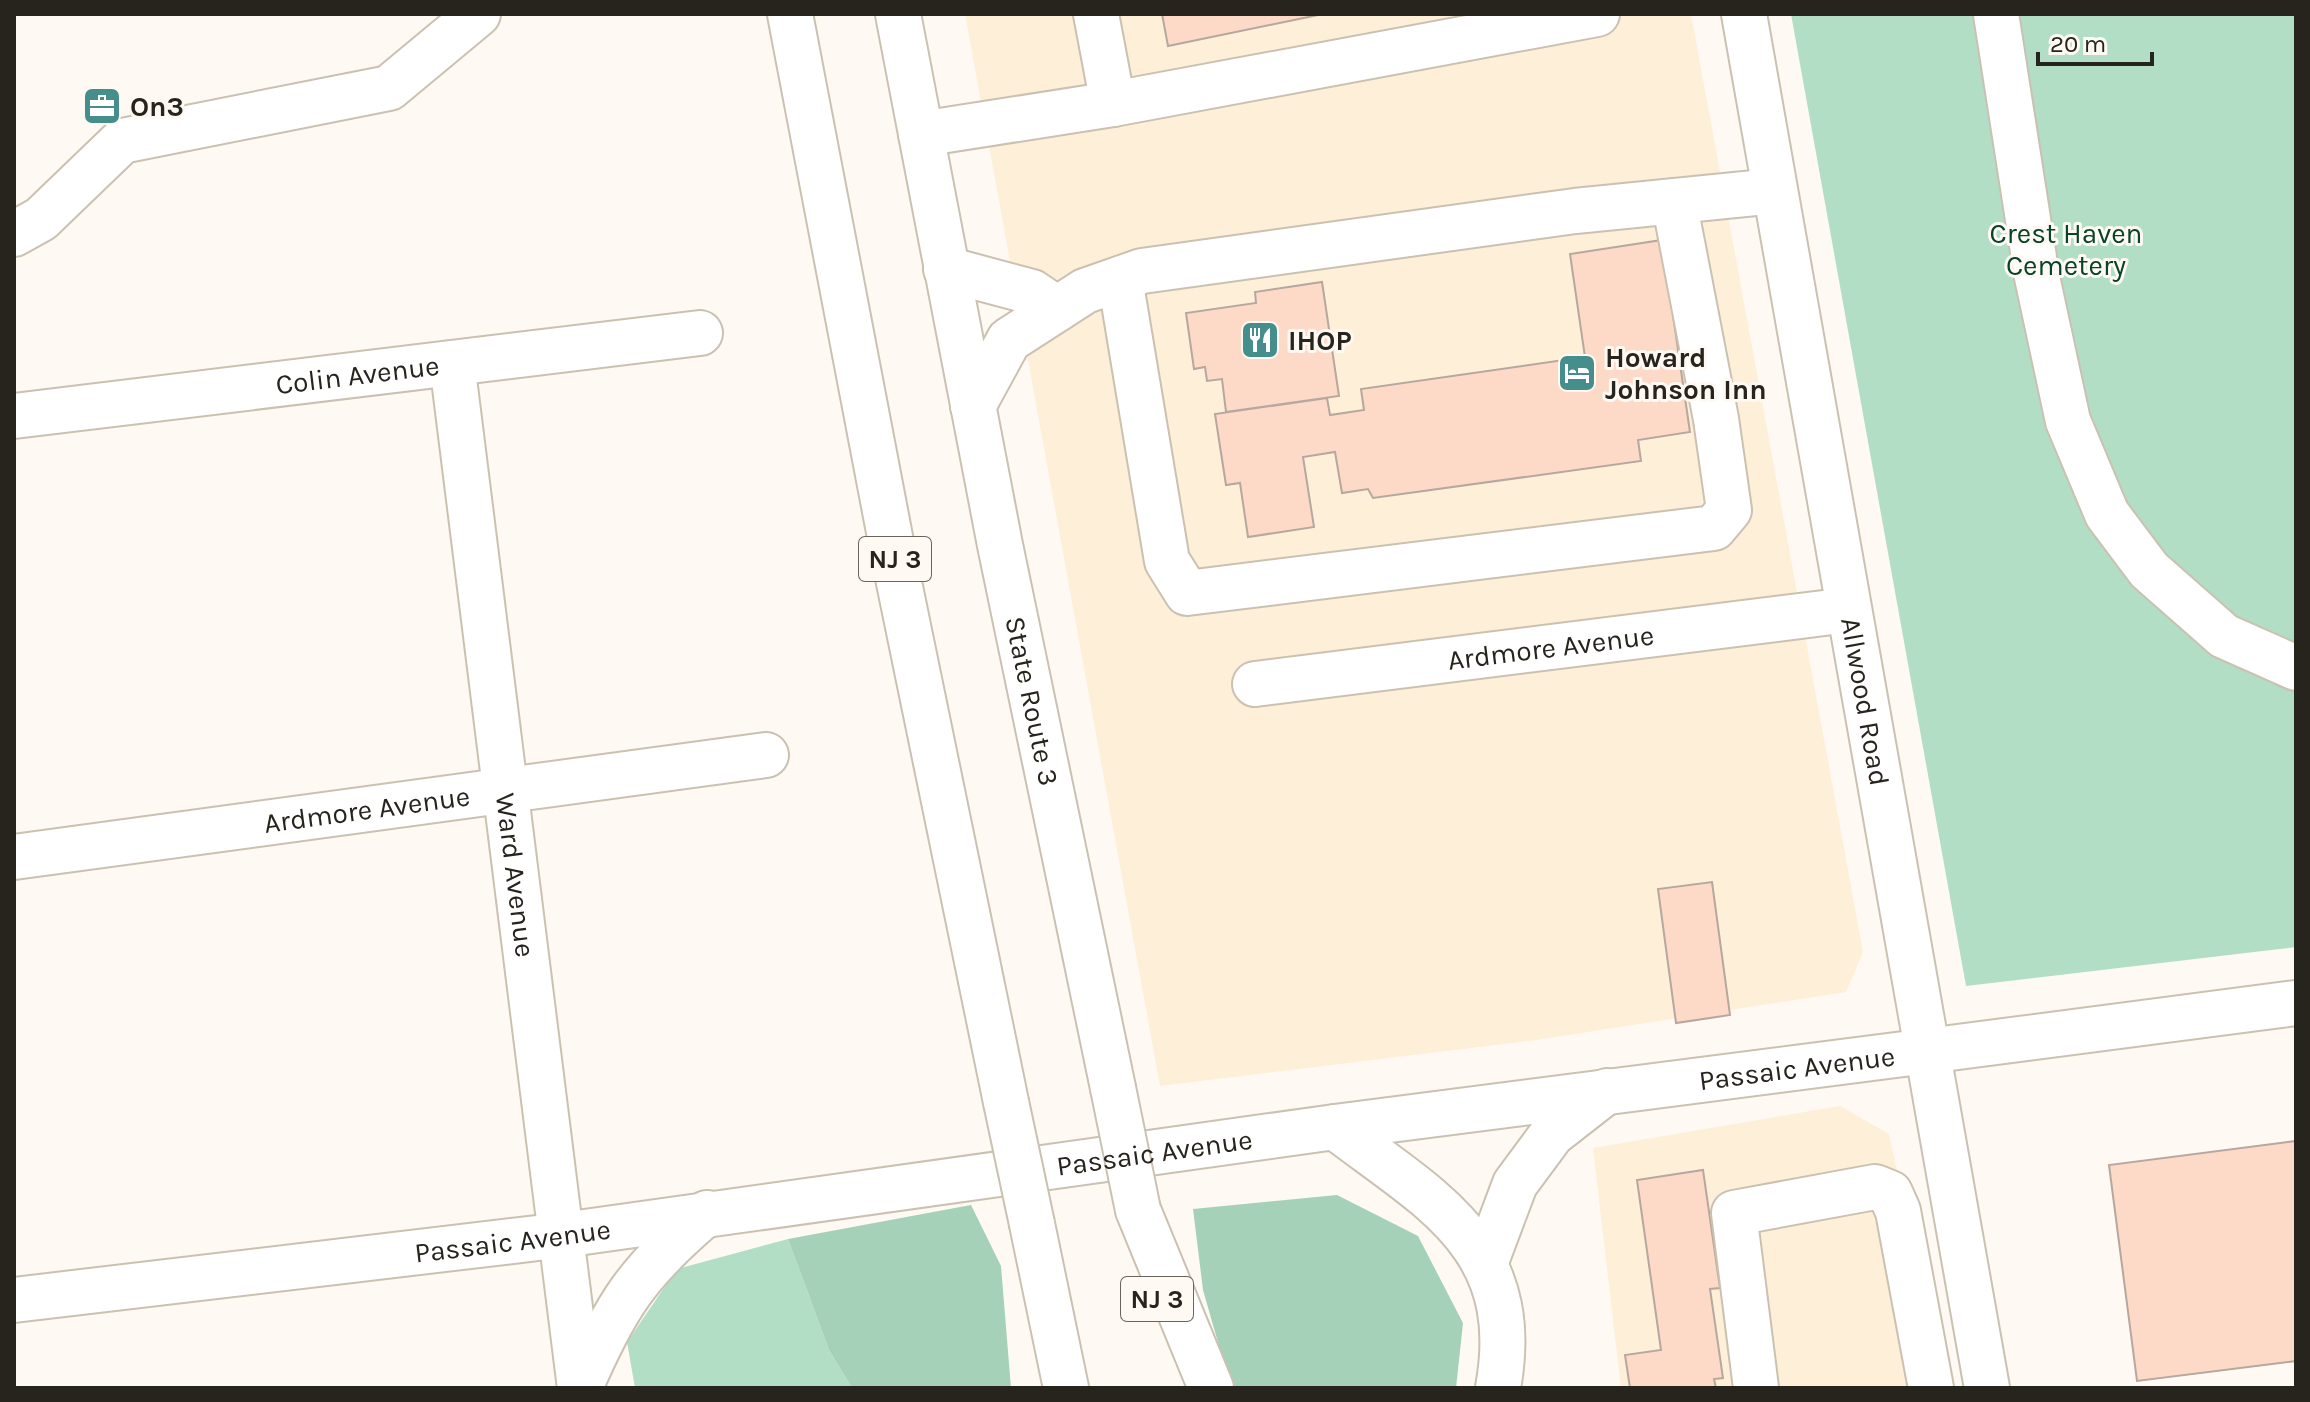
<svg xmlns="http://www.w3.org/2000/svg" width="2310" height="1402" font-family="Karla,sans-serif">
<rect width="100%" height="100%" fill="#fef9f3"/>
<path fill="#feefd9" d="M965,14h726l172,938 -17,40 -310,48 -376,46z
M1840,1106l49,28 55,254h-323l-28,-240z"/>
<path fill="#b2dec6" d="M1791,14h505v933l-330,39z
M788,1239l41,111 23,38h-217l-8,-46 50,-73z"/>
<path fill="#a5d1b9" d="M1337,1195l81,41 45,87 -7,65h-225l-28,-98 -10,-81z
M971,1205l30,61 10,122h-159l-23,-38 -41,-111z"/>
<path fill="#fddac8" stroke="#b7a79e" stroke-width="2" d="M1162,14h161l-155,32z
M1662,240l28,192 -52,8 3,21 -268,37 -5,-9 -26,4 -7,-41 -32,5 11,70 -66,10 -8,-54 -14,2 -11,-71 112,-16 3,17 34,-5 -3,-21 224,-32 -15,-103z
M1322,282l17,114 -113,16 -4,-33 -15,2 -2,-14 -11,2 -8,-56 70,-10 -1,-11z
M1712,882l18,133 -54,8 -18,-134z
M2296,1141v220l-159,20 -28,-216z
M1703,1170l17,118 -10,1 13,89 -9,1 2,9h-86l-5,-33 36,-5 -24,-170z"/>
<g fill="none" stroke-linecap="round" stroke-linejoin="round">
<defs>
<g id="minor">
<path d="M1096,14l17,90 484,-90"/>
<path d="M1996,14l41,263 31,144 39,93 42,56 75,66 72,32"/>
<path d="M921,134l192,-30"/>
<path d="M14,234l27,-15 81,-78 267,-53 89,-74"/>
<path d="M946,269l86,23 25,17"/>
<path d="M1120,279l47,282 20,32 527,-65 15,-18 -13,-91 -42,-218"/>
<path id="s1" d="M452,363l128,1025"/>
<path d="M973,406l36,-66 76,-49 57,-20 433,-60 200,-20"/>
<path id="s2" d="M14,416l686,-83"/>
<path id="s3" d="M1255,684l593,-74"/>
<path id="s4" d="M14,857l752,-102"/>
<path d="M1927,1051l369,-48"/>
<path d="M1756,1388l-22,-175 141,-26 15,6 8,18 33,177"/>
</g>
<g id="major">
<path id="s5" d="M1744,14l243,1374"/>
<path id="s6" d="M14,1300l549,-65 772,-108 592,-76"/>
<path d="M580,1388c35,-82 58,-117 127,-175"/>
</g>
<g id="highway">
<path d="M790,14l105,549 111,539"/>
<path id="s7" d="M898,14l102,531 113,543"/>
<path d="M1335,1127c97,74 189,118 163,261"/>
<path d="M1138,1210l73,178"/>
<path d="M1032,1224l34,164"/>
<path d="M1485,1264l30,-80 37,-50 55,-43"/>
</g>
</defs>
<use href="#minor" stroke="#cbc1b2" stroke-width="48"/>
<use href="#major" stroke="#cbc1b2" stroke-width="48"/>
<use href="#highway" stroke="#cbc1b2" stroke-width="48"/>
<use href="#minor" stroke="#fff" stroke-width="44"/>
<use href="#major" stroke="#fff" stroke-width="44"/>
<use href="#highway" stroke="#fff" stroke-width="44"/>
<defs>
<path id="highway-bridge" d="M1113,1088l25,122
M1006,1102l26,122"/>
</defs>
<use href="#highway-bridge" stroke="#cbc1b2" stroke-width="48" stroke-linecap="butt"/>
<use href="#highway-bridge" stroke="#fff" stroke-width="44"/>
</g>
<defs>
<symbol id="office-square" viewBox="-11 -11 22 22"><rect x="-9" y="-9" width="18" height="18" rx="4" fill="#468e8b" stroke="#fef9f3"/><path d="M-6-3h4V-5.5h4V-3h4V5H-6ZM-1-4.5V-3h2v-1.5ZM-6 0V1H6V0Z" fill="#fff"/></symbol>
<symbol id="restaurant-square" viewBox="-11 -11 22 22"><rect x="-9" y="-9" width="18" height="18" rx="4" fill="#468e8b" stroke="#fef9f3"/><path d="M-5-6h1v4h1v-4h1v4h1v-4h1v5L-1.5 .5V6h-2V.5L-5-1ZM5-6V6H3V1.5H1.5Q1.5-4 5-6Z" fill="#fff"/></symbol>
<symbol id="hotel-square" viewBox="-11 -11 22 22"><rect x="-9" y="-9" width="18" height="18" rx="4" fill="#468e8b" stroke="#fef9f3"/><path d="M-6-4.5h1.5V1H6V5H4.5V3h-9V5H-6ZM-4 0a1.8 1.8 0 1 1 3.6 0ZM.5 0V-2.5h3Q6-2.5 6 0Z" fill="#fff"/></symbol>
</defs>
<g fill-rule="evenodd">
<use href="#office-square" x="80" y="84" width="44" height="44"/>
<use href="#restaurant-square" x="1238" y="318" width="44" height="44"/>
<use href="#hotel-square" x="1555" y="351" width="44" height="44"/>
</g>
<g text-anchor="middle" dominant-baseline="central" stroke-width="6" stroke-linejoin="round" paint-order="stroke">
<g fill="#fef9f3" stroke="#68645e" stroke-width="2">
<rect x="859" y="537" width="72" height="44" rx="6"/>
<rect x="1121" y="1277" width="72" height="44" rx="6"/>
</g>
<g font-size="26" font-weight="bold" fill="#27241e">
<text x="895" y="559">NJ 3</text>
<text x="1157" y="1299">NJ 3</text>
</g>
<g font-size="28" font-weight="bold" fill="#27241e" stroke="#fef9f3" text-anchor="start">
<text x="130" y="106">On3</text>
<text x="1288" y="340">IHOP</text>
<text x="1605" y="357">Howard<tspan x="1605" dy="32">Johnson Inn</tspan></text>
</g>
<g font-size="28" fill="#08422b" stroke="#fef9f3">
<text x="2066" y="233">Crest Haven<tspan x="2066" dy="32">Cemetery</tspan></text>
</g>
<g font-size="28" fill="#27241e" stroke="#fef9f3">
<text stroke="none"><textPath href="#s2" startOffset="346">Colin Avenue</textPath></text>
<text stroke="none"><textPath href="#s3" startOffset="298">Ardmore Avenue</textPath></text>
<text stroke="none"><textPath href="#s5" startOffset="698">Allwood Road</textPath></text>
<text stroke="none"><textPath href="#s7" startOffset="700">State Route 3</textPath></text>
<text stroke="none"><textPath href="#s4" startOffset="356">Ardmore Avenue</textPath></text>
<text stroke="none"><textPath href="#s1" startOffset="516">Ward Avenue</textPath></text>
<text stroke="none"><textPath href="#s6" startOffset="1798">Passaic Avenue</textPath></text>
<text stroke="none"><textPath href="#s6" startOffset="1150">Passaic Avenue</textPath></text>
<text stroke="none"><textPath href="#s6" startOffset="502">Passaic Avenue</textPath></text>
</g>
</g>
<rect width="2310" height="1402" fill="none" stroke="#27241e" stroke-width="32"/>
<path d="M2038 52v12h114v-12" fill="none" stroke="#27241e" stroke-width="4"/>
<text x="2050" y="52" font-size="24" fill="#27241e" stroke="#fef9f3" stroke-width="6" paint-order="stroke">20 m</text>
</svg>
